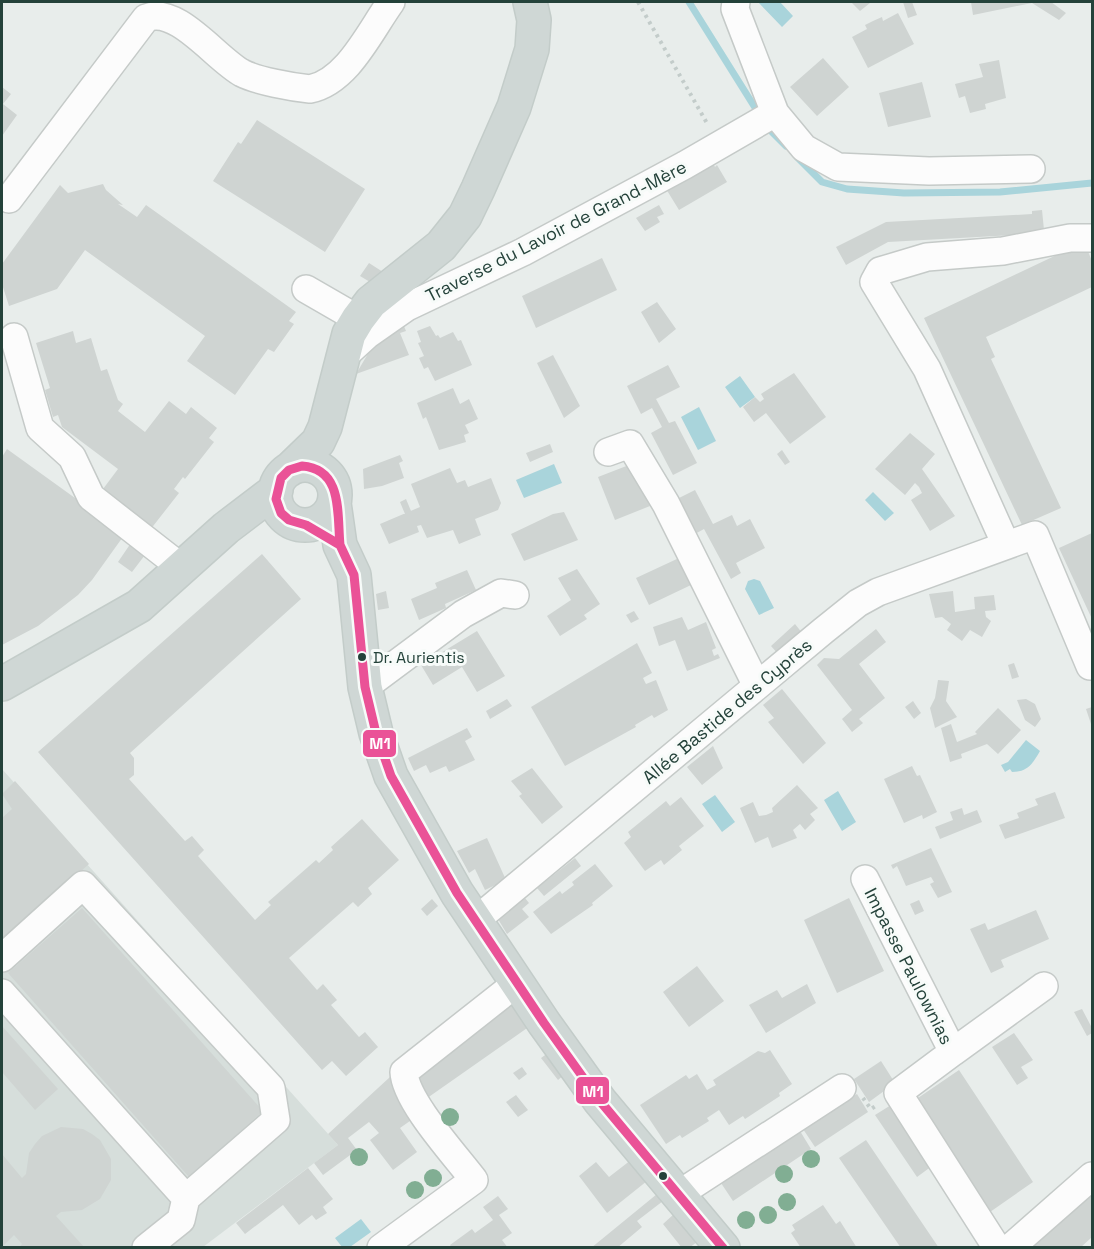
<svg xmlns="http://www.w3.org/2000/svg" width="1094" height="1249" font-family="'Space Grotesk',sans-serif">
<rect width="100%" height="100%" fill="#e8edeb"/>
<path fill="#d6dedb" d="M2,769l336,376 -135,102h-201z"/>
<path fill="#a9d4db" d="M758,2h22l13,14 -11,11z
M740,376l15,21 -15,11 -15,-21z
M699,407l17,34 -18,9 -17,-33z
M554,464l8,19 -38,15 -8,-18z
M873,492l21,21 -9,8 -20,-21z
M754,579l6,2 14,27 -15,7 -14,-26 3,-8z
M1026,740l14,11c-7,12 -12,21 -28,21l-2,-3 -5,3 -4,-7 7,-3z
M838,791l18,31 -14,9 -18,-31z
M715,795l20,27 -13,10 -20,-28z
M361,1219l10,13 -21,15h-8l-7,-9z"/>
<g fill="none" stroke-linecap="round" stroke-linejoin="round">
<path stroke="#a9d4db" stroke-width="7" d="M689,2l70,112
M766,126l20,20
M798,158l24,24 25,7 57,4 96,-1 92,-9"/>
</g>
<path fill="#cfd4d2" d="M851,2h17l2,1 -10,8z
M903,2h9l5,13 -9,3z
M971,2h80l15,11 -7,7 -27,-17 -59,12z
M898,13l16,31 -46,24 -16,-31 15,-8 -2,-4 8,-4 9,-4 1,4z
M823,58l26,29 -32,29 -27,-29z
M999,60l7,38 -21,6 1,5 -16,4 -5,-17 -6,2 -4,-14 28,-7 -4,-13z
M922,82l9,35 -43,10 -9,-34z
M2,87l9,7 -8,10 14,11 -15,21z
M257,120l108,69 -40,63 -112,-71 25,-39 3,2z
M713,163l2,4 2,-2 10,17 -48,28 -16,-26z
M103,184l3,6 17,15 -5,-1 19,13 9,-12 150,107 -7,9 5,3 -20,28 -6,-3 -33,46 -48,-34 18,-25 -120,-86 -28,39 -48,17 -7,-22v-20l58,-79 8,8z
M659,205l5,9 -7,3 3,5 -15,9 -9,-13z
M1042,210l2,20 -11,1v3l-145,8 -42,23 -10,-18 50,-25 146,-8v-3z
M1084,242l8,19v26l-106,50 9,20 -4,2 70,149 -39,17 -98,-207z
M602,258l15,32 -81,38 -14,-32z
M369,263l14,9 -13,10 -10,-6z
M657,302l19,27 -17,14 -18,-31z
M401,319l5,12 -6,2 9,22 -53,19 23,-39z
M430,326l6,10 2,-1 2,3 13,-6 5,9 3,-1 11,25 -37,16 -7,-14 -4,2 -5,-11 5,-2 -6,-13 3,-1 -4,-11z
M73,331l3,12 15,-5 10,33 6,-2 11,31 5,4 -5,7 27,21 24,-31 17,13 5,-7 26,21 -8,10 5,4 -29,37 -2,-2 -9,12 5,4 -29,37 -50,-37 18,-24 -56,-42 -4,-12 -5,2 -8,-27 5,-2 -14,-45z
M553,355l27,51 -16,12 -27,-55z
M668,365l12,22 -24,12 13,24 6,-2 22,42 -24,12 -22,-42 11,-6 -10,-19 -11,6 -14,-28z
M794,373l32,44 -36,27 -24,-31 -12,9 -11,-15 12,-10 5,5 4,-3 -3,-5z
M453,388l7,16 9,-5 9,20 -13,6 4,8 -5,2 2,7 -27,8 -13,-33 -3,2 -6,-16z
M910,433l25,21 -13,15 33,47 -25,15 -19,-31 11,-7 -3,-6 -4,-4 -10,12 -30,-26z
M550,444l3,8 -23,10 -4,-9z
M7,449l118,85 -33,46 -14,15 -40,31 -36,19v-188z
M782,450l8,12 -5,3 -8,-11z
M400,455l3,6 -4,2 5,15 -22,8 -18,3 -1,-20z
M629,465l21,41 -35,14 -17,-43z
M450,468l7,15 8,-3 3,7 23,-9 10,25 -3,7 -23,9 6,16 -22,9 -6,-14 -26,8 -6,-13 -4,1 2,6 -30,12 -9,-20 40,-17 -9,-23z
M695,490l18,34 19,-9 5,11 13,-7 15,29 -29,15 5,10 -10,6 -27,-50 -11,6 -18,-35z
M406,499l5,12 -6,3 -5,-12z
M564,512l14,28 -54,21 -13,-27 42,-20z
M1092,533v86l-33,-71z
M133,540l15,11 -16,21 -14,-10z
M262,554l39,45 -171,154 4,5v17l-5,4 56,62 7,-5 12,14 -6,6 57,64 16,-15 -3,-3 48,-42 3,3 14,-13 -2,-3 31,-28 37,41 -31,28 4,6 -14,13 -5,-5 -64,56 28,32 6,-6 14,16 -6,5 28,32 6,-5 13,15 -32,29 -14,-15 -10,9 -284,-318z
M679,558l12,27 -42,20 -13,-27z
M577,569l23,35 -16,11 3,4 -27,17 -13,-20 24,-16 -13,-22z
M467,570l9,20 -31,14 1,4 -27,12 -8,-21 26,-11 -2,-5z
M386,591l3,17 -11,2 -2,-16z
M953,591l2,21 20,-3 -1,-12 20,-2 2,15 -11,1 1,6 5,4 -9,16 -12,-7 -8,11 -15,-11 4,-6 -9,-7 -7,1 -6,-24z
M634,611l5,8 -8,4 -5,-8z
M682,617l6,13 18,-8 10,26 -4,2 2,6 4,-2 2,4 -33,13 -12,-31 -16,6 -6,-19z
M795,624l8,10 -24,21 -8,-9z
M876,629l10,13 -27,22 26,34 -26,21 4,4 -11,9 -10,-13 10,-9 -35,-45 7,-7 15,1z
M477,631l28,45 -28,16 -15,-25 -29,18 -12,-20z
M637,643l15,30 -9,5 3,6 10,-4 12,30 -14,8 -2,-3 -17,10 1,2 -71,39 -34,-59z
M1014,663l5,14 -7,2 -4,-14z
M938,680l11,1 -3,20 11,16 -22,11 -5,-20 5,-10z
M782,689l44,54 -23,21 -35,-42 6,-4 -11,-13z
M507,699l5,7 -22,13 -4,-8z
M1026,699l9,5 6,15 -6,8 -10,-7 -8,-20z
M913,701l8,12 -7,6 -9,-12z
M1092,707v20l-6,-18z
M998,708l23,22 -23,24 -11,-10 -26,10 1,4 -12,4 -9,-34 10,-4 6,18 20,-8 -2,-2z
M467,728l5,9 -7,4 10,19 -26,12 -3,-6 -16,7 -4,-8 -12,6 -6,-13z
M713,746l10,22 -21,17 -15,-18z
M912,766l5,10 3,-1 17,37 -14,7 -1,-4 -18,8 -20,-44z
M532,768l31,39 -21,17 -23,-28 3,-2 -11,-13z
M15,781l74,83 -87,78v-124l10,-9 -10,-15z
M797,785l21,23 -8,6 5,6 -10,10 -5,-6 -7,6 4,8 -25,10 -4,-11 -13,6 -15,-35 13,-6 6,14 7,-1 7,-3 -1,-4z
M1055,792l10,26 -60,21 -6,-14 20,-7 -2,-5 21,-8 -3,-6z
M681,797l23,29 -25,20 3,4 -18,15 -3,-5 -16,11 -21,-28 7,-6 -3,-5 38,-31 4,5z
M962,808l2,7 13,-5 5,12 -42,17 -5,-12 18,-7 -3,-8z
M487,838l19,42 -21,10 -10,-21 -6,4 -12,-22z
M931,848l21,44 -14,6 -8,-14 4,-2 -3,-5 -25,9 -9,-20 -4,3 -2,-4z
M575,858l6,8 -37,30 -7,-8z
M595,864l18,22 -21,17 1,2 -42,29 -18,-22 27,-21 2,3 12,-9 -2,-3z
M525,898l4,5 -7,6 7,8 -22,17 -9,-15z
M849,898l35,73 -47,22 -33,-73z
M432,899l6,7 -11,10 -6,-7z
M919,900l5,11 -9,4 -5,-11z
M82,908l181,203 -74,66 -181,-204z
M1036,910l13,29 -48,21 3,7 -13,6 -21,-44 15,-6 3,7z
M697,966l27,35 -35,26 -26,-35z
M807,984l9,19 -50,30 -17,-28 28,-15 5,8z
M504,1004l9,1 17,21 -107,75 -12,-19z
M1082,1009l10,19v5l-5,3 -13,-24z
M2,1026l56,63 -23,21 -33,-38z
M1014,1033l19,27 -12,7 7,11 -11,7 -25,-38z
M770,1050l22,34 -13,9 1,3 -35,23 -2,-3 -14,9 -10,-15 -12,8 2,3 -27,17 -2,-3 -14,9 -26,-39 46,-30 3,4 8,-5 10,16 9,-5 -3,-5 45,-29 7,2z
M548,1053l17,21 -7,6 -17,-22z
M881,1061l14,22 -26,19 -15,-23z
M522,1067l5,7 -8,6 -6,-7z
M959,1070l74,112 -43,30 -75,-112z
M390,1077l16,18 11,21 -17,12 17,24 -24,18 -23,-30 9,-7 -10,-11 -21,16 9,12 -34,25 -9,-12 24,-18 -10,-11z
M857,1094l11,18 -53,35 -12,-18z
M516,1095l12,15 -10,7 -12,-15z
M891,1105l41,61 -15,11 -42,-62z
M61,1127l22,2 9,5 8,6 11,19v21l-11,19 -18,11 -21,2 -5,4 29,32h-66l3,-4 -8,-9 -12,12v-93l20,24 4,-4 3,-21 6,-9 7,-8z
M800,1131l11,18 -78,52 -12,-18z
M866,1140l73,108h-38l-62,-90z
M631,1160l16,21 -40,32 -28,-37 17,-14 13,15z
M308,1168l25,31 -10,8 4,6 -11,7 -4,-5 -13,10 -16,-20 -38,29 -9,-11z
M1092,1189v48l-12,11h-53z
M657,1194l6,7 -26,20 5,6 -25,21h-26z
M498,1196l10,13 -9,6 13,18 -10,7 6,8h-56l-2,-3 22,-16 3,4 18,-13 -10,-13z
M823,1205l13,19 4,-3 17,27h-56l-10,-15 4,-3 -3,-5z
M674,1214l23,28 -8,6h-7l-19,-24z"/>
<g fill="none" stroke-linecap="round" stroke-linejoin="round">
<defs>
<path id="minor" d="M736,2l-1,7 40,104 29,35 34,19 91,4 102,-2
M9,199l137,-181c31,-13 70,41 96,55 16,8 49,14 68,16 38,-8 60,-58 81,-87
M306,289l52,30
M14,337l26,91 32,29 19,40 91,71
M343,357l24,-22 40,-28 116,-55 162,-87 90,-52
M608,452l22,-8 36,60 91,182
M1006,545l-79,-176 -53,-87 6,-11 47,-14 76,-6 67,-13h22
M365,687l98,-73 38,-21 14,2
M865,879l88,173 -55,41 99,155
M475,921l348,-290 35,-28 20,-11 157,-57 55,131 2,-1
M2,958l81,-73 188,203 5,32 -90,78 -184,-205
M953,1052l91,-66
M679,1194l163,-106
M146,1248l35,-28 5,-22
M381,1248l93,-68c-18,-24 -69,-79 -70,-108l114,-90
M1010,1248l82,-72"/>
<path id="major" d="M275 495a30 30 0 1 1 60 0a30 30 0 1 1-60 0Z
M289,470l29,-28 7,-15 24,-93 9,-15 13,-17 70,-56 24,-30 13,-27 36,-82 18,-58 2,-29 -4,-18
M334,503l6,42 14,30 11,112 11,46 15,43 66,117 87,130 56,78 123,147
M2,684l137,-78 87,-78 50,-38"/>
</defs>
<use href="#minor" stroke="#c5cac8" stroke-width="30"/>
<use href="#major" stroke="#c3ccc9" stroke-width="36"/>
<path stroke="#c3ccca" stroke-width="4" stroke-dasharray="3 4.5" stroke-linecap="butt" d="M638,2l70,123
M863,1098l8,11 6,-4"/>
<use href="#minor" stroke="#fcfcfc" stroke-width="27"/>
<use href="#major" stroke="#cfd7d5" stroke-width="33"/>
<defs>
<path id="bus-1" d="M302,466c41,3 35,47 38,79l-34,-20 -17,-5 -8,-7 -5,-14 5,-21 8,-8z
M340,545l14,30 11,112 11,46 15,43 66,117 87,130 56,78 123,147"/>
</defs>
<use href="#bus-1" stroke="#f7fbf9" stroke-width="14"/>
<use href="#bus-1" stroke="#ea5297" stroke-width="9"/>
</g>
<g fill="#81ae93">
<circle cx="450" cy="1117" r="9"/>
<circle cx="359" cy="1157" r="9"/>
<circle cx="811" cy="1159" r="9"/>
<circle cx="784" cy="1174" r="9"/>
<circle cx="433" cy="1178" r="9"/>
<circle cx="415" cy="1190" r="9"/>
<circle cx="787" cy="1202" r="9"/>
<circle cx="768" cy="1215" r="9"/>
<circle cx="746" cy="1220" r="9"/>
</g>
<g fill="#24423a" stroke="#f7fbf9" stroke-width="2">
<circle cx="362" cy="657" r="5"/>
<circle cx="663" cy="1176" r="5"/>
</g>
<g text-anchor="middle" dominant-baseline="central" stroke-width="6" stroke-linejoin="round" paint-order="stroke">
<g font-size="16" fill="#24423a" stroke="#f7fbf9" text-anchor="start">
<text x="373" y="657">Dr. Aurientis</text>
</g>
<g font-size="18" fill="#24423a" stroke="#f7fbf9">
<text transform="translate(556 231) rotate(-27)">Traverse du Lavoir de Grand-Mère</text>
<text transform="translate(727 711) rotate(-40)">Allée Bastide des Cyprès</text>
<text transform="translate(909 966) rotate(63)">Impasse Paulownias</text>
</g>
</g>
<g stroke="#f7fbf9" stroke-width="2">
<rect x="362" y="729" width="35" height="29" rx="6" fill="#ea5297"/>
<rect x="575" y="1076" width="35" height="29" rx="6" fill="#ea5297"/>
</g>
<g font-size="16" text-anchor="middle" font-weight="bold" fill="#fff">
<text x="380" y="749">M1</text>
<text x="593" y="1097">M1</text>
</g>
<rect width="1094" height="1249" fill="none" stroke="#24423a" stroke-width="6"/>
</svg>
